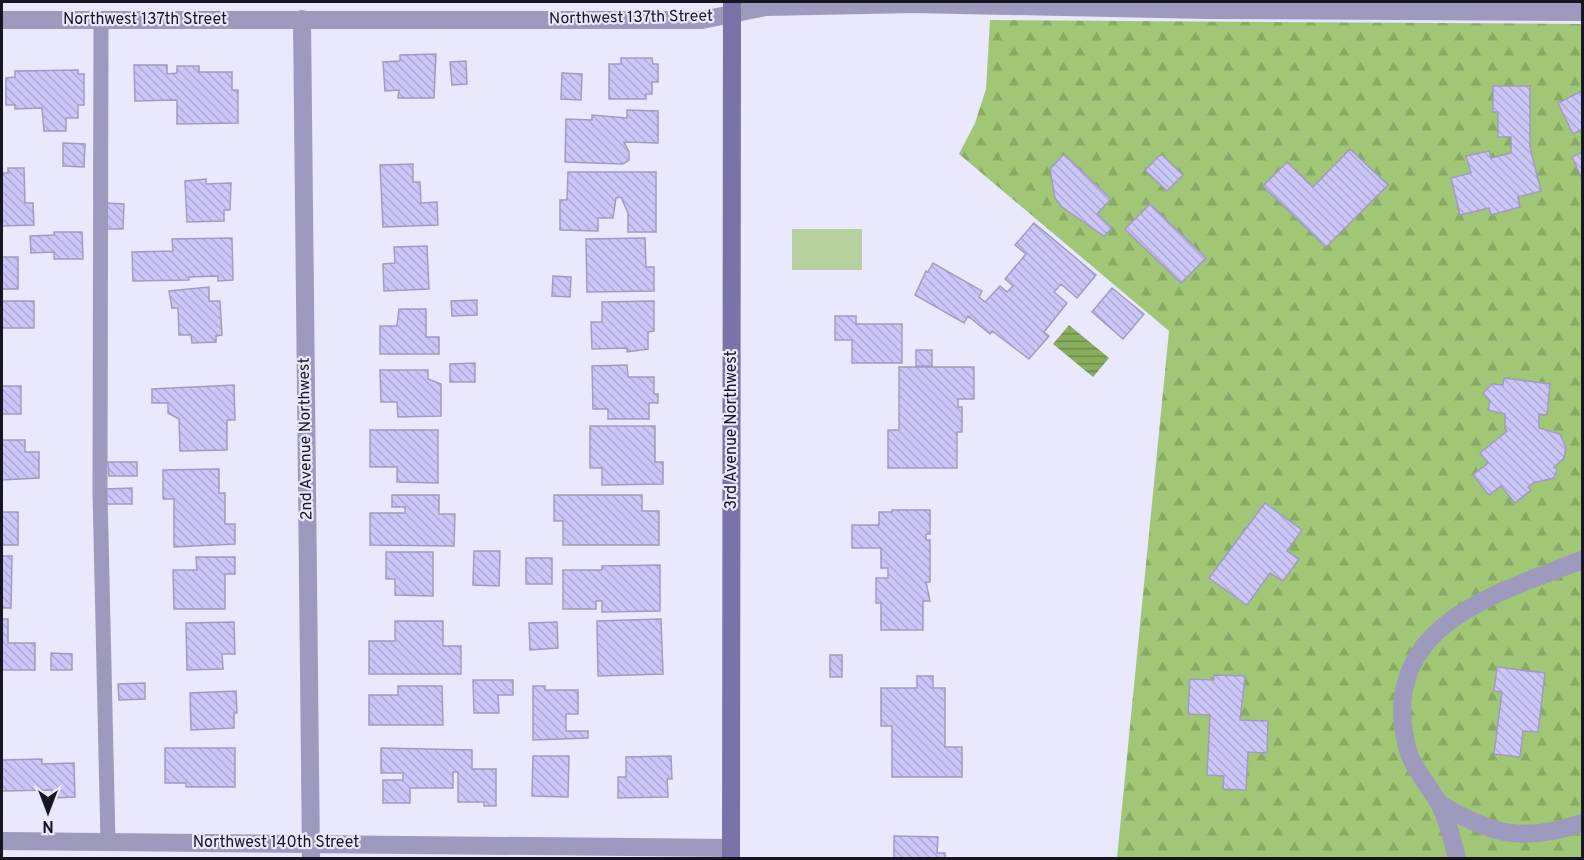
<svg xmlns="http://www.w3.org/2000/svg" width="1584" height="860" font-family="Overpass,sans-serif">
<defs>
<pattern id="forest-firs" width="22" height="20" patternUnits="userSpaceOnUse" patternTransform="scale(1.5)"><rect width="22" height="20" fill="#9fc775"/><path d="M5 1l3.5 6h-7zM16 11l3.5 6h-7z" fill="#88aa65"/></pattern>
<pattern id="water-rules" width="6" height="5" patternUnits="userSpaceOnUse" patternTransform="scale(1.5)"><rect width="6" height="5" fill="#87ae5d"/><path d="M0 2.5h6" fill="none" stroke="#6d8c4c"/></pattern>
<pattern id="building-back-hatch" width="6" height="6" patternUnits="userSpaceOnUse" patternTransform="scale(1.5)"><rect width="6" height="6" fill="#ccc6f8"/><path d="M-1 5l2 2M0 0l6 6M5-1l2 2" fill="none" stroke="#aea9d4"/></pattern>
</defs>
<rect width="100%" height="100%" fill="#eae8fe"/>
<path fill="url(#forest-firs)" d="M990,20l592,4v834h-465l52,-527 -210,-177 16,-31 11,-34z"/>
<path fill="#b7d0a0" d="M792,229h70v41h-70z"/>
<path fill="url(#water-rules)" d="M1069,325l40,33 -16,19 -40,-33z"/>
<path fill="url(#building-back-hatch)" stroke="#a09cbf" stroke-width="1.5" d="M436,54l-2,44h-36l1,-8 -14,1 -2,-29 17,-1v-6z
M621,58h31l1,6h5v18h-6v12h-6v5h-37v-35h12z
M466,61l1,23 -15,1 -2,-23z
M134,65h33v9l10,-1v-7h22v6h33v18h6v33l-61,1v-24l-42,1z
M78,70v4h6v31h-6v13h-12v13h-22l-2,-23 -27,1v-4h-9v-27l9,-1v-6z
M562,73l20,1 -1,26 -20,-1z
M1493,86h37v62l11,43 -23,6 2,10 -29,8 -2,-7 -29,7 -9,-37 20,-5 -5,-17 23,-5 2,7 20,-5v-16h-13v-25h-5z
M1582,91v44l-2,-5 -7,4 -15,-31z
M627,110l31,1v32l-34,-1 5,10v8l-6,4 -58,-2 1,-43 26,1v-5l35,3z
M63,143l22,1 -1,23 -21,-1z
M1350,149l38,36 -62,62 -63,-61 24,-24 26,25z
M1582,152v27l-10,-22z
M1064,154l47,45 -14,15 15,14 -8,8 -42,-29 -7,-9 -5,-29z
M1161,154l22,21 -16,16 -22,-21z
M413,164v18h7l1,21 16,-1 1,23 -55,2 -3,-62z
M8,168h16l1,35h8l1,22 -32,1v-53h6z
M568,172h88v60h-28v-19l-7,-16 -5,1 -3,20h-15v13l-38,-1v-30h7z
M206,179v5l25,-1 -1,27h-6v11l-37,1 -2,-41z
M107,203l17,1 -1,25h-17z
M1150,204l56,54 -25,25 -56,-54z
M1034,223l62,52 -19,23 -16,-14 -7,8 13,11 -23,29 5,4 -20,23 -37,-28 -2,3 -22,-18 -4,7 -49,-28 11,-24 2,1 5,-9 49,28 -3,6 6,5 15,-16 7,6 6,-6 -8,-7 21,-25 -11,-9z
M54,232h28l1,27h-29v-7l-23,1 -1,-17 24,-1z
M232,238l1,42 -15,1v-5l-29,1v3l-56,1 -1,-29 41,-1 -1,-12z
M645,238l1,29h8v24l-67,1 -1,-53z
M427,246l2,43 -45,2 -1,-27 12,-1 -1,-16z
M2,257h16v32h-16z
M553,276l18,1 -1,20 -18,-1z
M209,287v14h11l2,34 -6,1v6l-24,1 -1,-8h-12l-1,-27h-6l-3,-17z
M1112,288l32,26 -21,25 -31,-27z
M477,300v15l-25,1 -1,-15z
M2,301h32v27h-32z
M654,301v30l-6,1v17l-21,3v-4l-35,1 -1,-27h11v-20z
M399,309h27v28h13v17h-59v-28h17z
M835,316h21v8h46v39h-50v-23h-17z
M916,350h16v16h-16z
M475,363v19h-25v-18z
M627,365l1,12h26v17h4v9h-9v16h-41v-10h-15l-1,-43z
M899,367h75v32h-16v8h4v25h-5v36h-69v-38h11z
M380,370h48v9l13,5v32l-43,1 -1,-15h-16z
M1504,378l46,6 -3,31 -8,-1v14l21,6 6,14 -2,10 -10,9 3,3 -3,8 -21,5 -5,4 3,3 -16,13 -14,-17 -12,9 -16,-20 15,-12 -8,-10 27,-22 -2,-3v-14l-17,-4 2,-9 -7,-8 9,-9 11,1z
M234,385l1,35h-8v30l-47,1 -1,-32 -11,-6v-10h-16v-14z
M2,386h19v28h-19z
M590,426h65v36h8v22l-61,1v-17h-12z
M370,430h68v53l-41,-1v-15h-27z
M2,440h23v12h14v26l-37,2z
M108,462h29v14h-28z
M219,469v24h6v31h10v20l-61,3v-48h-11v-29z
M132,488v16h-27v-15z
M392,495h47v19h16l-1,32 -84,-1v-32h35v-6h-13z
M554,495h88v16h17v34h-96v-24h-9z
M2,499v13h16v33h-16z
M1265,503l37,27 -15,21 12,8 -16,22 -13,-8 -23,32 -38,-27z
M892,510h38v24h-4v6h4v42h-4l4,19h-7v29h-42v-27h-5v-25h12v-10h-7v-20h-29v-23h27v-13h13z
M474,551h26l-1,35 -26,-1z
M386,552h47v44l-38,-1v-16h-9z
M2,556h10l-1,52h-9z
M196,557h39v17h-10v35h-51l-1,-39h24z
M526,558h26v26h-26z
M660,565v46l-58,1v-11h-6v8h-33v-39h39v-4z
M2,619h6v24h27v27h-33z
M661,619l2,55 -65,2 -1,-55z
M395,621h48v25h18v28h-92v-33h26z
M234,622l1,32h-13l1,15 -36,1 -1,-47z
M557,622l1,26 -28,2 -1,-27z
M51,653l21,1v16h-21z
M830,655h12v22h-12z
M1497,667l48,6 -7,59 -15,-1 -3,26 -26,-3 8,-62 -8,-1z
M1214,675l31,1 -5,44 28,1 -1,32 -19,-1 -2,38 -23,-1 1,-13 -17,-1 3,-60 -22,-1 2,-35 24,1z
M917,676h16v12h12v59h17v30h-70v-51h-11v-38h36z
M473,680h40v15h-15l1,18h-25z
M145,683v16l-26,1 -1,-16z
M398,686h44l1,39h-74v-30h29z
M533,686h12v4h33v24h-12v17h22v7l-55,2z
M236,691l1,22h-3v15l-43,2 -1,-37z
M165,748h70v39h-49v-4h-21z
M381,748l91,2v19h24v37h-12v-4h-26v-30h-5v16h-43v15h-27v-23h20v-7h-22z
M533,756h36l-1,41 -36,-1z
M671,756l1,23h-5l1,18 -50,1v-21h8v-20z
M42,759v5l32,-1 1,34 -22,1 -1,-8 -50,1v-31z
M894,836l44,1 -1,16h8v5h-51z"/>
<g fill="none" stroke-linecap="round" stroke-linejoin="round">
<path stroke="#9e9abe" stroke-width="15" d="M101,20l-1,472 8,350"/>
<path stroke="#9e9abe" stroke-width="18" d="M302,19l9,839
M2,20h700l64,-13 148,-3 293,6 375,2
M1440,804c52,31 84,39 142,19
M2,841l729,7
M1457,858c-5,-17 -9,-40 -19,-56 -10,-18 -26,-35 -31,-55 -30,-122 88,-153 175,-187"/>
<path stroke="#7a73a7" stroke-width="18" d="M731,858l1,-856"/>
</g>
<g text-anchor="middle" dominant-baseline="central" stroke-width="4.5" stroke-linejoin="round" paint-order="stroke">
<g font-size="16" fill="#161521" stroke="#eae8fe">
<text transform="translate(631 18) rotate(-1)">Northwest 137th Street</text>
<text x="145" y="20">Northwest 137th Street</text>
<text transform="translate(732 430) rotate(-90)">3rd Avenue Northwest</text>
<text transform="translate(306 439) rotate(-91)">2nd Avenue Northwest</text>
<text x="276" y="843">Northwest 140th Street</text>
</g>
</g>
<rect width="1584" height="860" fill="none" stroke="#161521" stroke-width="6"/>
<g transform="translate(48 812) rotate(180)" stroke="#eae8fe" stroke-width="4.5" paint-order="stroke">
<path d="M0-4.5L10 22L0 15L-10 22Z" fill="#161521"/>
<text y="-9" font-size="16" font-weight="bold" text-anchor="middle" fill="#161521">N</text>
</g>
</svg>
